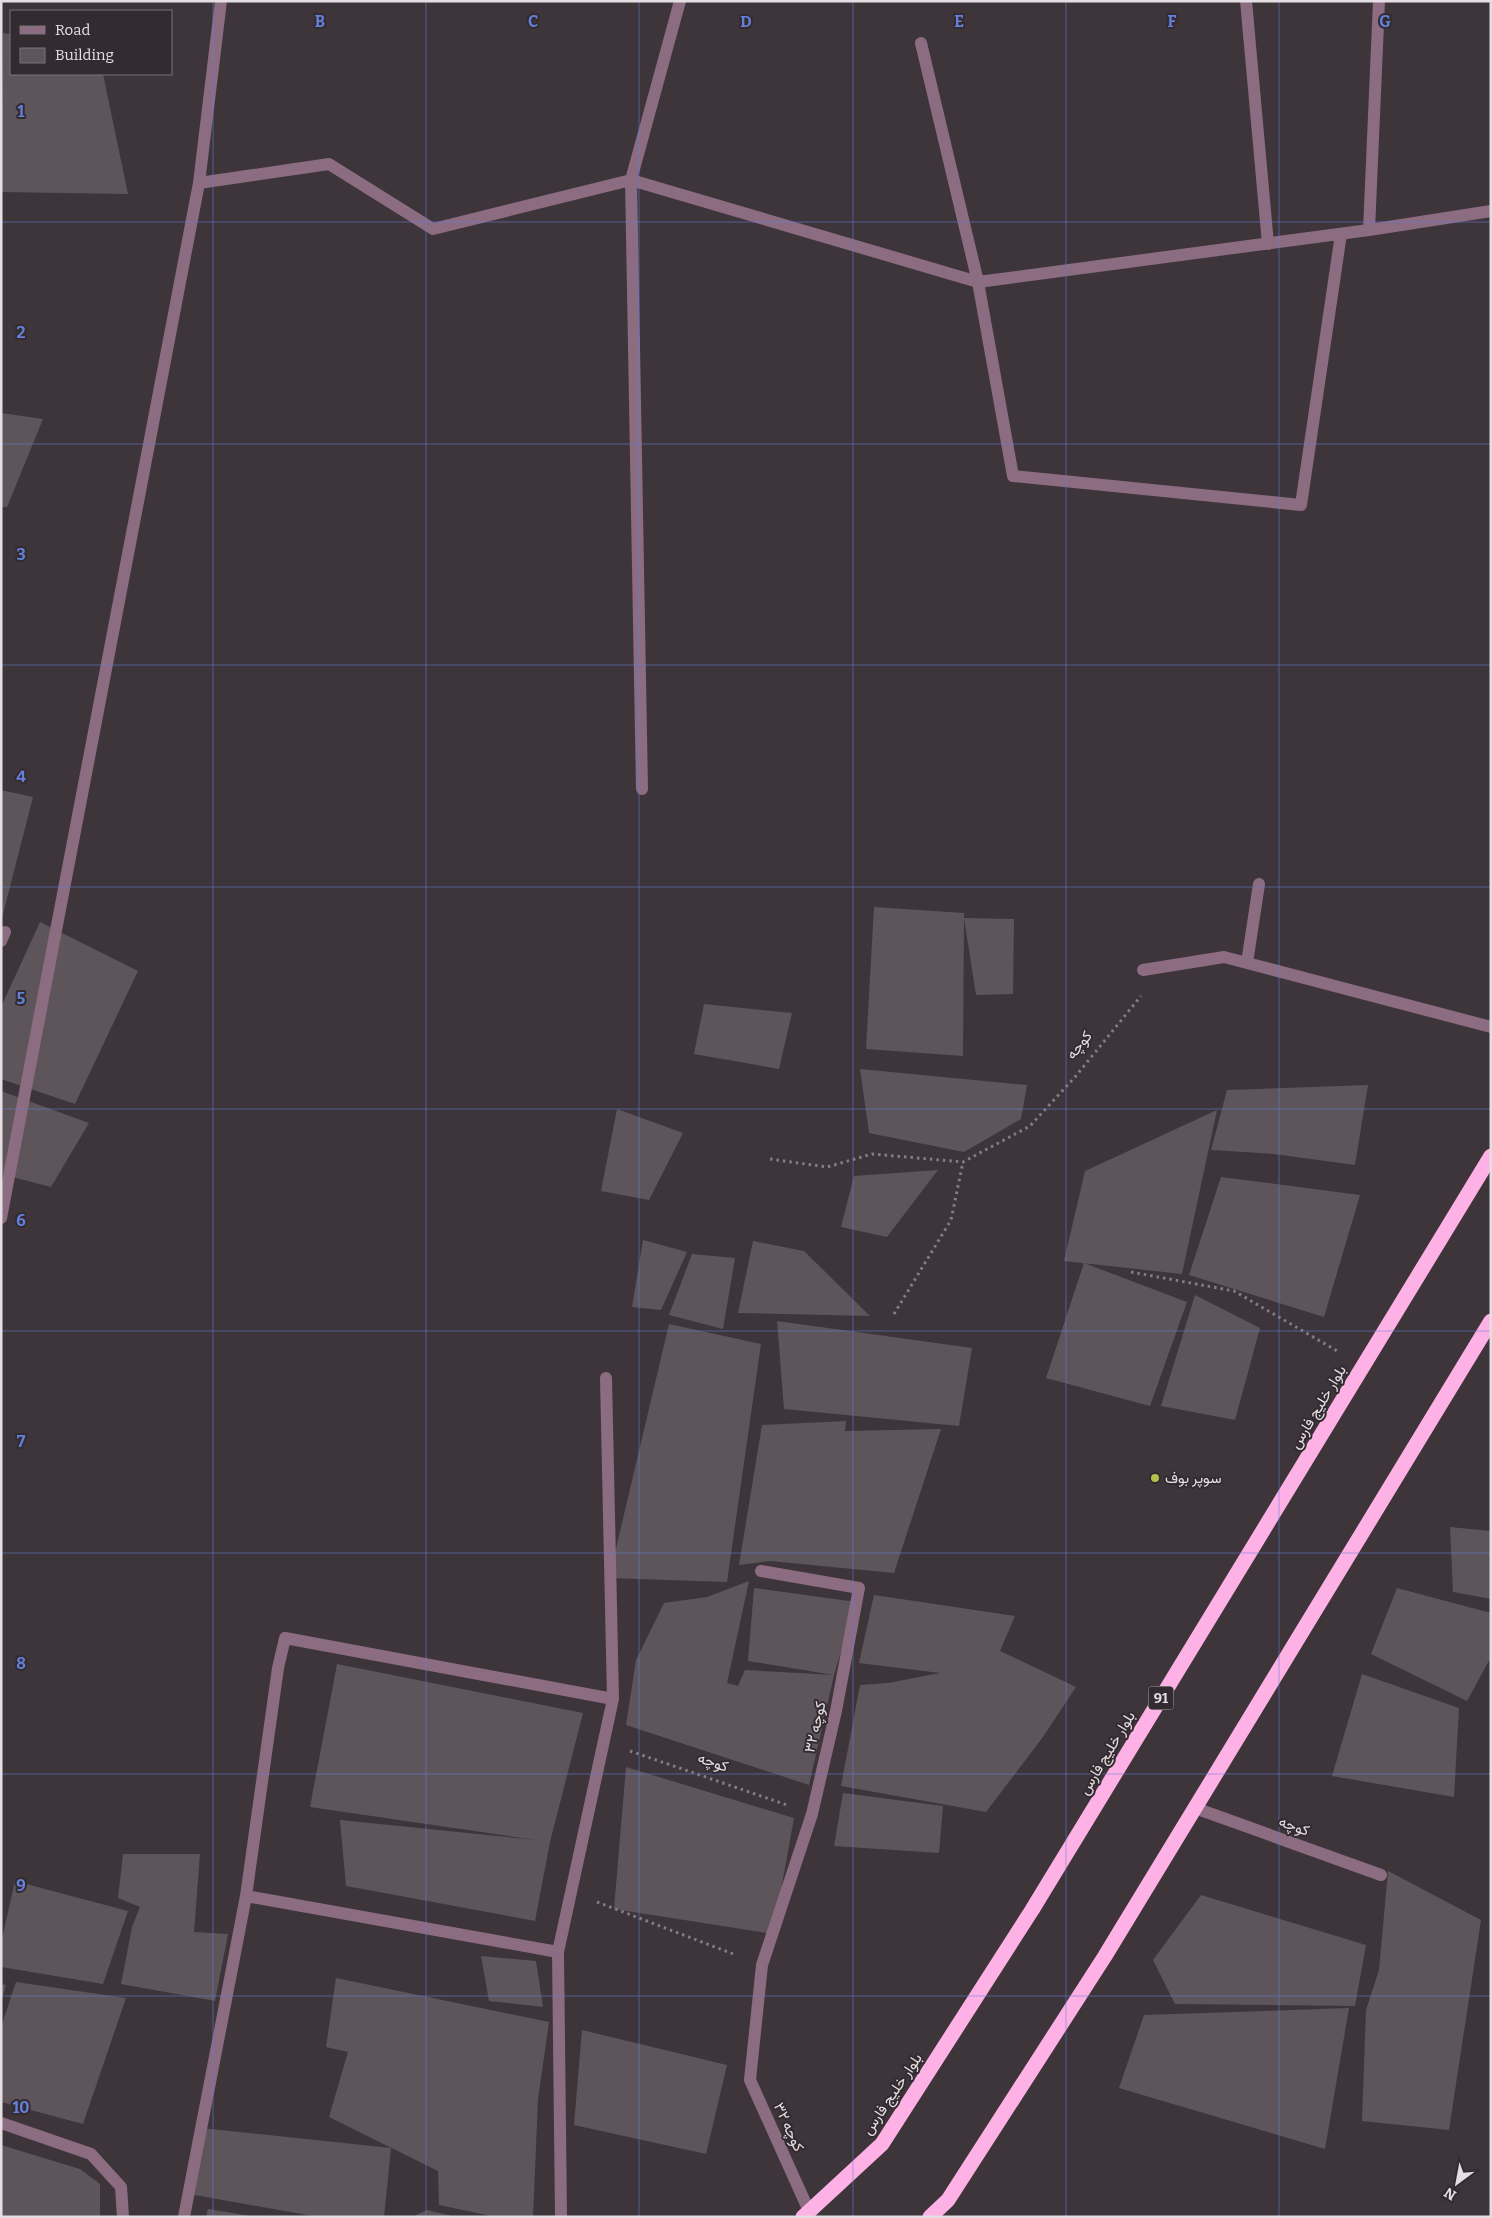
<svg xmlns="http://www.w3.org/2000/svg" width="1492" height="2218" font-family="Bitter,Vazirmatn,serif">
<rect width="100%" height="100%" fill="#3d353a"/>
<path fill="#5e555a" d="M3,33l8,1v40h92l25,120 -127,-2z
M1,413l42,6 -36,88h-6z
M1,790l32,7 -31,121h-1z
M874,907l90,6 -1,143 -97,-7z
M964,918l50,1 -1,75 -37,1z
M40,922l98,49 -63,133 -74,-25v-72z
M704,1004l88,9 -13,56 -85,-15z
M860,1069l167,16 -6,34 -57,33 -95,-19z
M1368,1085l-13,80 -81,-11 -63,-4 16,-60z
M1,1091l88,32 -38,64 -50,-13z
M617,1109l66,24 -34,67 -48,-9z
M1217,1110l-35,164 -118,-13 21,-90z
M938,1170l-51,67 -46,-10 13,-51z
M1221,1177l139,18 -36,122 -135,-42z
M643,1240l44,12 -26,58 -29,-3z
M753,1241l51,10 66,65 -132,-3z
M692,1254l43,4 -12,71 -54,-14z
M1084,1263l103,39 -37,104 -104,-28z
M1195,1295l65,33 -25,92 -74,-14z
M777,1321l195,27 -13,78 -175,-17z
M669,1324l92,20 -34,238 -118,-4z
M846,1421l-1,10 96,-2 -47,144 -124,-12 -31,4 23,-140z
M1450,1527l41,4v68l-38,-7z
M749,1581l-22,102 11,3 7,-16 89,5 -86,-14 6,-73 102,14 -22,73 -25,110 -183,-60 10,-65 28,-57 43,-6z
M1397,1588l94,25v44l-24,44 -96,-47z
M874,1595l141,21 -15,35 76,36 -33,50 -57,75 -145,-26 19,-101 28,-2 52,-10 -81,-10z
M337,1664l246,49 -33,129 -15,79 -189,-35 -6,-66 196,20 -226,-33z
M1362,1674l97,34 -5,89 -122,-21z
M626,1767l168,51 -21,116 -159,-25z
M843,1793l100,13 -4,47 -105,-7z
M123,1854h77l-6,78 34,2 -13,67 -94,-17 11,-57 8,-20 -22,-9z
M1388,1871l93,49 -32,210 -87,-9 4,-111 13,-40z
M15,1881l113,30 -25,73 -102,-17v-24z
M1201,1895l165,50 -11,61 -180,-2 -22,-44z
M481,1956l55,5 7,46 -54,-6z
M336,1978l213,44 -11,77 -5,118h-37l-57,-12 -1,-34 -109,-54 19,-65 -22,-5z
M16,1982l110,16 -43,126 -82,-22v-75z
M1,1984l5,1 -4,14h-1z
M1349,2008l-24,141 -206,-61 25,-73z
M582,2030l145,35 -21,89 -132,-29z
M201,2128l190,20 -7,69h-66l-129,-23z
M1,2145l79,24 20,15v33h-99z
M208,2209l43,7v1h-45z
M427,2210l25,6 -1,1h-39z"/>
<g fill="none" stroke-linecap="round" stroke-linejoin="round">
<path stroke="#847d82" stroke-width="3" stroke-dasharray="2.5 4" stroke-linecap="butt" d="M770,1159l57,8 45,-13 91,8 67,-36 45,-49 66,-81
M1131,1272l103,19 105,61
M894,1314l57,-94 12,-58
M630,1751l157,54
M597,1902l139,53"/>
<path stroke="#8b6c81" stroke-width="12" d="M1246,1l22,243
M921,43l57,239 35,194 288,29 40,-271
M199,183l130,-19 104,65 198,-49 347,102 391,-52 122,-19
M1369,230l10,-229
M642,789l-11,-609 49,-179
M1259,884l-12,79 244,64
M1,941l4,-9
M1143,970l81,-13 23,6
M1,1218l198,-1035 22,-182
M606,1378l7,321
M761,1571l98,17 -23,123 -24,103 -50,151 -12,115 59,131
M1195,1808l186,67
M246,1896l312,56 3,265
M1,2123l90,31 30,33 2,30
M184,2217l62,-321 32,-228 7,-30 328,61 -55,253"/>
<path stroke="#feb1e5" stroke-width="15" d="M803,2217l79,-73 150,-234 459,-754
M930,2217l18,-17 157,-244 386,-635"/>
</g>
<path fill="none" stroke="#6381dc" stroke-width="1" stroke-opacity="0.55" d="M213,1v2216M426,1v2216M639,1v2216M853,1v2216M1066,1v2216M1279,1v2216M1,222h1490M1,444h1490M1,665h1490M1,887h1490M1,1109h1490M1,1331h1490M1,1553h1490M1,1774h1490M1,1996h1490"/>
<circle fill="#b6c149" stroke="#332b30" stroke-width="2" cx="1155" cy="1478" r="5"/>
<g text-anchor="middle" dominant-baseline="central" stroke-width="4" stroke-linejoin="round" paint-order="stroke">
<rect fill="#332b30" stroke="#b0a9ad" stroke-width="1" x="1148.5" y="1686.5" width="25" height="23" rx="4"/>
<g font-size="14" font-weight="bold" fill="#e5dfe3">
<text x="1161" y="1698">91</text>
</g>
<g font-size="15" fill="#e5dfe3" stroke="#332b30">
<text transform="translate(1079 1045) rotate(-51)">کوچه</text>
<text transform="translate(1318 1407) rotate(-59)">بلوار خلیج فارس</text>
<text transform="translate(815 1727) rotate(-77)">کوچه ۳۲</text>
<text transform="translate(1107 1753) rotate(-59)">بلوار خلیج فارس</text>
<text transform="translate(713 1762) rotate(19)">کوچه</text>
<text transform="translate(1294 1826) rotate(20)">کوچه</text>
<text transform="translate(892 2094) rotate(-56)">بلوار خلیج فارس</text>
<text transform="translate(789 2127) rotate(65)">کوچه ۳۲</text>
</g>
<g font-size="15" fill="#e5dfe3" stroke="#332b30" text-anchor="start">
<text x="1165" y="1478">سوپر بوف</text>
</g>
</g>
<g font-size="16" text-anchor="middle" font-weight="bold" fill="#6381dc" stroke="#332b30" stroke-width="4" stroke-linejoin="round" paint-order="stroke">
<text x="320" y="27">B</text>
<text x="533" y="27">C</text>
<text x="746" y="27">D</text>
<text x="959" y="27">E</text>
<text x="1172" y="27">F</text>
<text x="1385" y="27">G</text>
<text x="21" y="117">1</text>
<text x="21" y="338">2</text>
<text x="21" y="560">3</text>
<text x="21" y="782">4</text>
<text x="21" y="1004">5</text>
<text x="21" y="1226">6</text>
<text x="21" y="1447">7</text>
<text x="21" y="1669">8</text>
<text x="21" y="1891">9</text>
<text x="21" y="2113">10</text>
</g>
<rect width="1492" height="2218" fill="none" stroke="#e5dfe3" stroke-width="5"/>
<rect x="10" y="10" width="162" height="65" fill="#332b30" stroke="#7a7378"/>
<rect x="20" y="26" width="25" height="8" fill="#8b6c81" stroke="#7a7378"/>
<text x="55" y="35" font-size="15" fill="#e5dfe3">Road</text>
<rect x="20" y="48" width="25" height="15" fill="#5e555a" stroke="#7a7378"/>
<text x="55" y="60" font-size="15" fill="#e5dfe3">Building</text>
<g transform="translate(1457 2183) rotate(212)" stroke="#332b30" stroke-width="4" paint-order="stroke">
<path d="M0-4L9 19L0 12L-9 19Z" fill="#e5dfe3"/>
<text y="-8" font-size="14" font-weight="bold" text-anchor="middle" fill="#e5dfe3">N</text>
</g>
</svg>
